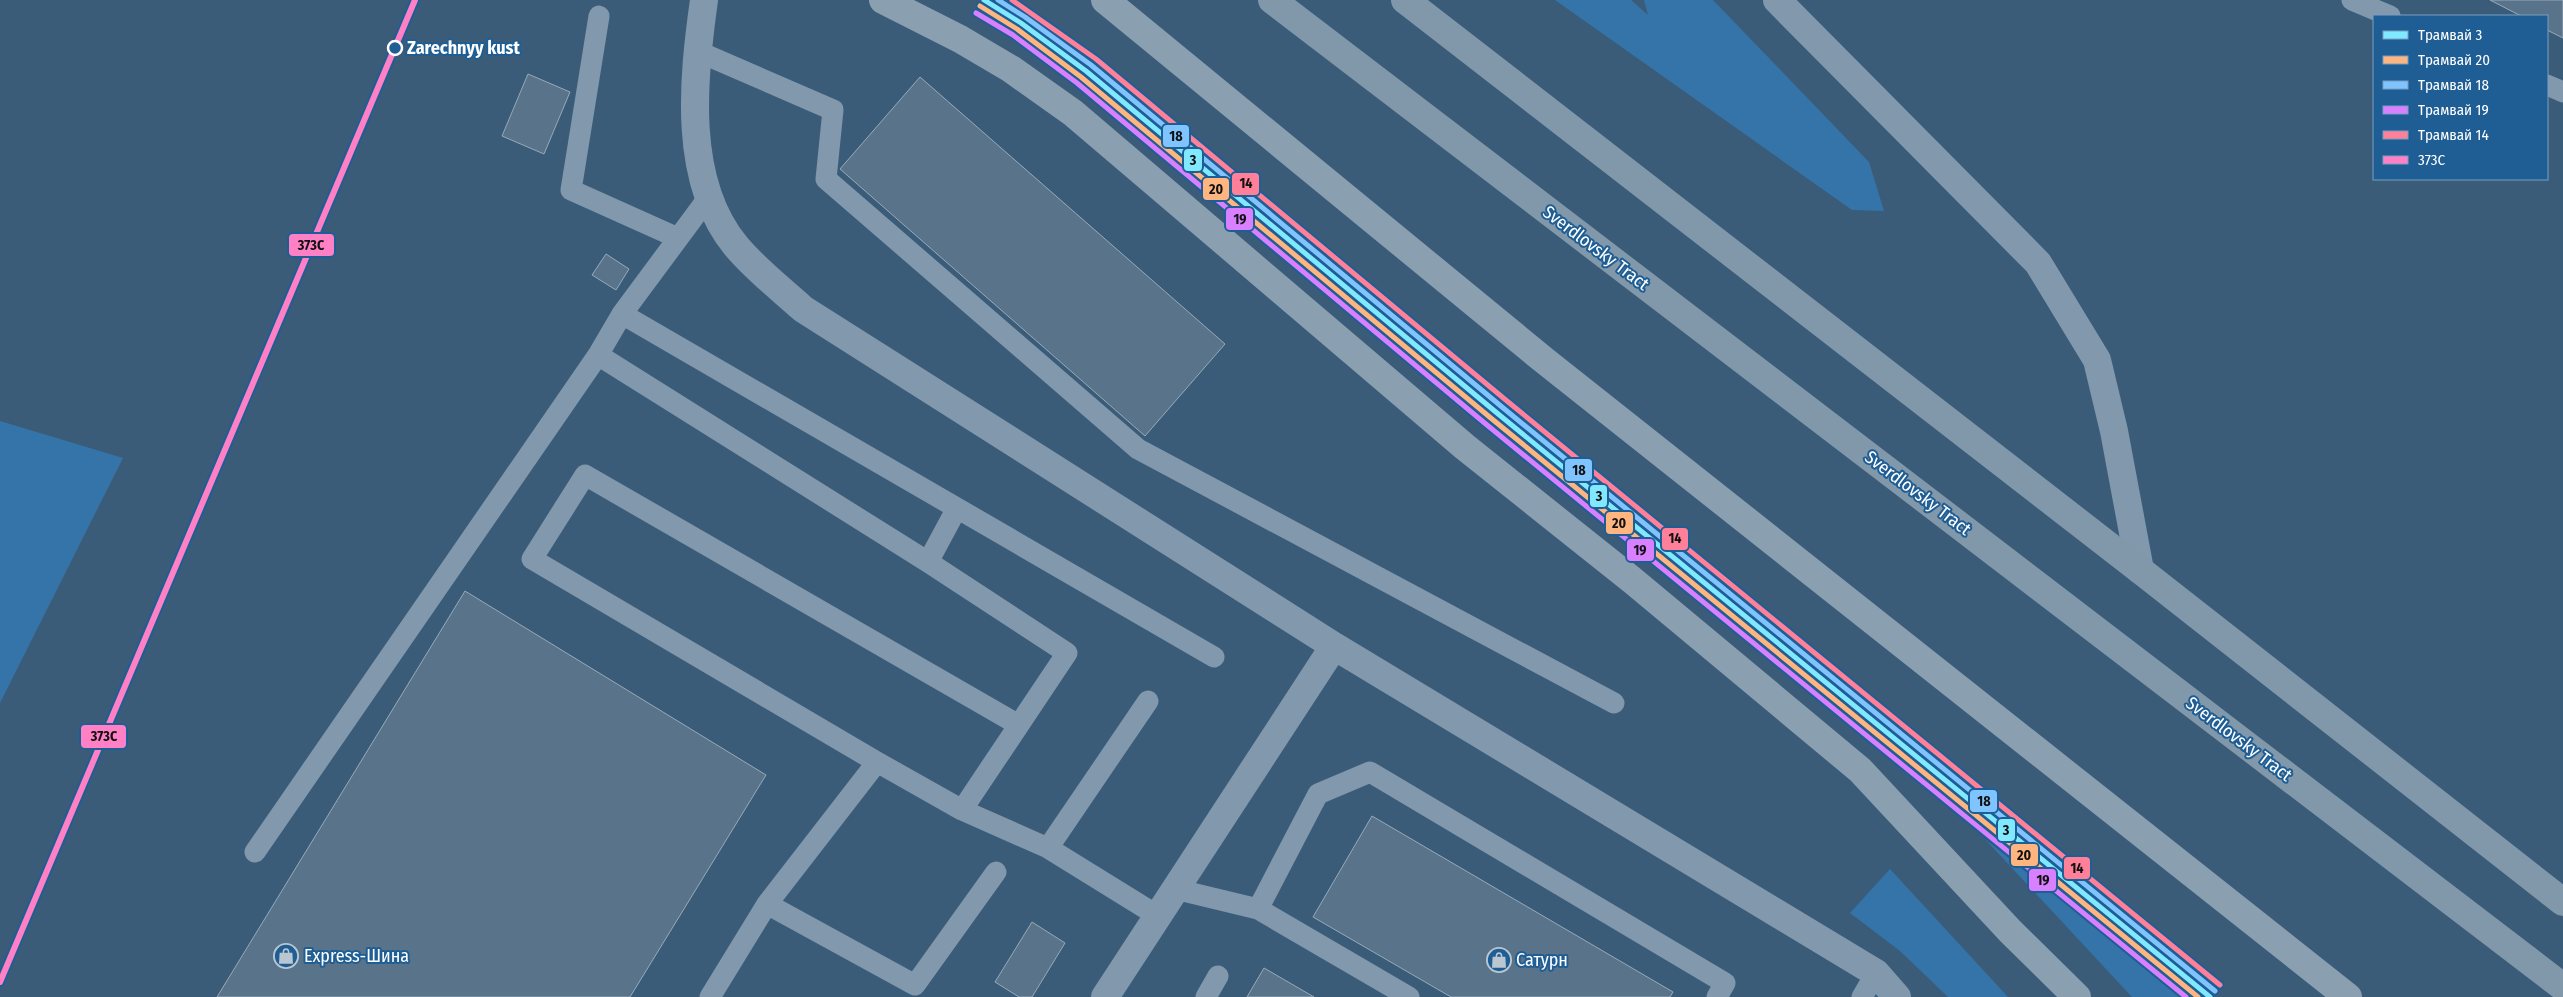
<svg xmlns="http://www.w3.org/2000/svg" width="2563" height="997" font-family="'Fira Sans Condensed',sans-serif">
<rect width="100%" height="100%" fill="#3a5c79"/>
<path fill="#3574a9" d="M1555,0h76l17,15 -4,-15h69l156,162 15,49 -32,-1z
M0,421l123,37 -123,245z
M1985,839l198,158h-51z
M1890,869l118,128h-60l-48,-46 -50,-38z"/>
<path fill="#58738a" stroke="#97aaba" d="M2490,0h73v38l-16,-8v-14h-26z
M528,74l42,18 -26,62 -42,-18z
M920,77l305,267 -80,92 -305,-267z
M606,254l23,15 -13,21 -24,-15z
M465,591l301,184 -136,222h-413z
M1372,816l301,176 -3,5h-219l-138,-80z
M1032,922l33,21 -33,54h-13l-24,-15z
M1264,968l50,29h-67z"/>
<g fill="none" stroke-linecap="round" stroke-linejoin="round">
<path stroke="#8298ac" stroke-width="21" d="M2352,0l38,16
M599,16l-28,174 107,48
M697,51l136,59 -7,69 312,270 476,254
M2547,85l16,7
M622,314l592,343
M598,355l330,207 139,91 -105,157
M928,562l29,-54
M1017,724l-432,-249 -53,84 345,203 85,48 86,38 110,68
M1048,848l100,-147
M255,852l343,-497 24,-41 86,-116
M1175,889l83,20 151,88
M767,904l148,81 81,-113
M1258,909l60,-115 52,-22 355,211 -8,14
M710,997l57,-93 110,-142
M1206,997l12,-21
M1862,997l14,-24"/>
<path stroke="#8298ac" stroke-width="28" d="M704,0c-11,78 -22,181 32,246 19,23 45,43 67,63l531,337 542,327 21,24
M1777,0l261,263 59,97 17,71 26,139
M1105,997l229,-351"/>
<path stroke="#8a9fb0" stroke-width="28" d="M883,0l77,39 51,30 62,44 392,334 167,133 228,190 150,161 67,66
M1105,0l440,361 803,636"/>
<path stroke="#8198aa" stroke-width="28" d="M1272,0l1291,987
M1405,0l735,570 423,332"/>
<defs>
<path id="rail-1" d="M0,982l415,-982"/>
</defs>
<use href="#rail-1" stroke="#1f5e94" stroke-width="10"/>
<use href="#rail-1" stroke="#ff80c5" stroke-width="6"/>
<defs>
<path id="tram-1" d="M984,0l37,23 65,48 411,342 713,584"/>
<path id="tram-2" d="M980,6l37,23 64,48 411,342 706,578"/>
<path id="tram-3" d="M998,0l27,17 66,48 411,342 713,584"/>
<path id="tram-4" d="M976,13l37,22 64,48 410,342 699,572"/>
<path id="tram-5" d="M1012,0l84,59 411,342 713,584"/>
</defs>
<use href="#tram-1" stroke="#1f5e94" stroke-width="9"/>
<use href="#tram-2" stroke="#1f5e94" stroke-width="9"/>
<use href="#tram-3" stroke="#1f5e94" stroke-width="9"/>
<use href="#tram-4" stroke="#1f5e94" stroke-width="9"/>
<use href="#tram-5" stroke="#1f5e94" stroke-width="9"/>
<use href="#tram-1" stroke="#80e8ff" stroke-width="5"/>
<use href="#tram-2" stroke="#ffb580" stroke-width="5"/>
<use href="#tram-3" stroke="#80c4ff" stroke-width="5"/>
<use href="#tram-4" stroke="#d880ff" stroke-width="5"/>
<use href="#tram-5" stroke="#ff8098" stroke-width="5"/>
</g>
<defs>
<symbol id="shop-ring" viewBox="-11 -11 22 22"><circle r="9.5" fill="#1f5e94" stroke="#bac6d0" stroke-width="1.5"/><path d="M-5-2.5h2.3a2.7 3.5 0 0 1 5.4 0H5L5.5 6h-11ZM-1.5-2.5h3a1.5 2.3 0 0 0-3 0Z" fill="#bac6d0"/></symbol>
</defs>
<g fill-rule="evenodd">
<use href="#shop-ring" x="272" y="942" width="28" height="28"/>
<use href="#shop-ring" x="1485" y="946" width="28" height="28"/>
</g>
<circle fill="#1f5e94" stroke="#fff" stroke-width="2.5" cx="395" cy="48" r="7"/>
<g text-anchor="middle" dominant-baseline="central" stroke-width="4" stroke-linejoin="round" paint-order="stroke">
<g font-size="18" font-weight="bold" fill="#fff" stroke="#1f5e94" text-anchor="start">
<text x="407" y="48">Zarechnyy kust</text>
</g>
<g font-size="18" fill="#fff" stroke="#1f5e94">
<text transform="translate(1596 248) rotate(37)">Sverdlovsky Tract</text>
<text transform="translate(1918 493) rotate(37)">Sverdlovsky Tract</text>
<text transform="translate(2239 739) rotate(37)">Sverdlovsky Tract</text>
</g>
<g font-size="18" fill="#fff" stroke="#1f5e94" text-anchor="start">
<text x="304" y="956">Express-Шина</text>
<text x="1516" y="960">Сатурн</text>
</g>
</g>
<g stroke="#1f5e94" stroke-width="2">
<rect x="1162" y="124" width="28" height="24" rx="5" fill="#80c4ff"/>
<rect x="1183" y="148" width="20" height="24" rx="5" fill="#80e8ff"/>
<rect x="1231" y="172" width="29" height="24" rx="5" fill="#ff8098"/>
<rect x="1202" y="177" width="28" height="24" rx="5" fill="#ffb580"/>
<rect x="1225" y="207" width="29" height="24" rx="5" fill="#d880ff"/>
<rect x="288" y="233" width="47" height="24" rx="5" fill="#ff80c5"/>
<rect x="1564" y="458" width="29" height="24" rx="5" fill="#80c4ff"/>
<rect x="1589" y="484" width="19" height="24" rx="5" fill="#80e8ff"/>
<rect x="1605" y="511" width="29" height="24" rx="5" fill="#ffb580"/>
<rect x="1661" y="527" width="28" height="24" rx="5" fill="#ff8098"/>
<rect x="1626" y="538" width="29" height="24" rx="5" fill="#d880ff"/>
<rect x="80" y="724" width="47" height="25" rx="5" fill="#ff80c5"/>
<rect x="1969" y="789" width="29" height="24" rx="5" fill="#80c4ff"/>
<rect x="1997" y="818" width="19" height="24" rx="5" fill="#80e8ff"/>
<rect x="2010" y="843" width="29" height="24" rx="5" fill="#ffb580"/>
<rect x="2063" y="856" width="28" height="24" rx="5" fill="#ff8098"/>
<rect x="2028" y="868" width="29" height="24" rx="5" fill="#d880ff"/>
</g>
<g font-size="14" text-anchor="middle" font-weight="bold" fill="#111">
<text x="1176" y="141">18</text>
<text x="1193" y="165">3</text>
<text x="1246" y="188">14</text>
<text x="1216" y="194">20</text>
<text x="1240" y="224">19</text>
<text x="311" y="250">373C</text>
<text x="1579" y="475">18</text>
<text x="1599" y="501">3</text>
<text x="1619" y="528">20</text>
<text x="1675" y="543">14</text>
<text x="1640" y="555">19</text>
<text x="104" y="741">373C</text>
<text x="1984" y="806">18</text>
<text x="2006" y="835">3</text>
<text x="2024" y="860">20</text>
<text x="2077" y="873">14</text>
<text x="2043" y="885">19</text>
</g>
<rect x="2373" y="15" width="175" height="165" fill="#1f5e94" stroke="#799ebf"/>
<rect x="2383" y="31" width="25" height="8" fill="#80e8ff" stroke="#799ebf"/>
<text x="2418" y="40" font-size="15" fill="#ffffff">Трамвай 3</text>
<rect x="2383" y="56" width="25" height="8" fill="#ffb580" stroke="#799ebf"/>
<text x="2418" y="65" font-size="15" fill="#ffffff">Трамвай 20</text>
<rect x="2383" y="81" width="25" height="8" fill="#80c4ff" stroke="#799ebf"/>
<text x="2418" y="90" font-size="15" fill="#ffffff">Трамвай 18</text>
<rect x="2383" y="106" width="25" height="8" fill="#d880ff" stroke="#799ebf"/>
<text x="2418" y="115" font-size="15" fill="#ffffff">Трамвай 19</text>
<rect x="2383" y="131" width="25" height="8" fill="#ff8098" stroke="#799ebf"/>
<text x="2418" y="140" font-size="15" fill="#ffffff">Трамвай 14</text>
<rect x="2383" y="156" width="25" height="8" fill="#ff80c5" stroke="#799ebf"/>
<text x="2418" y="165" font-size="15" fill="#ffffff">373C</text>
</svg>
